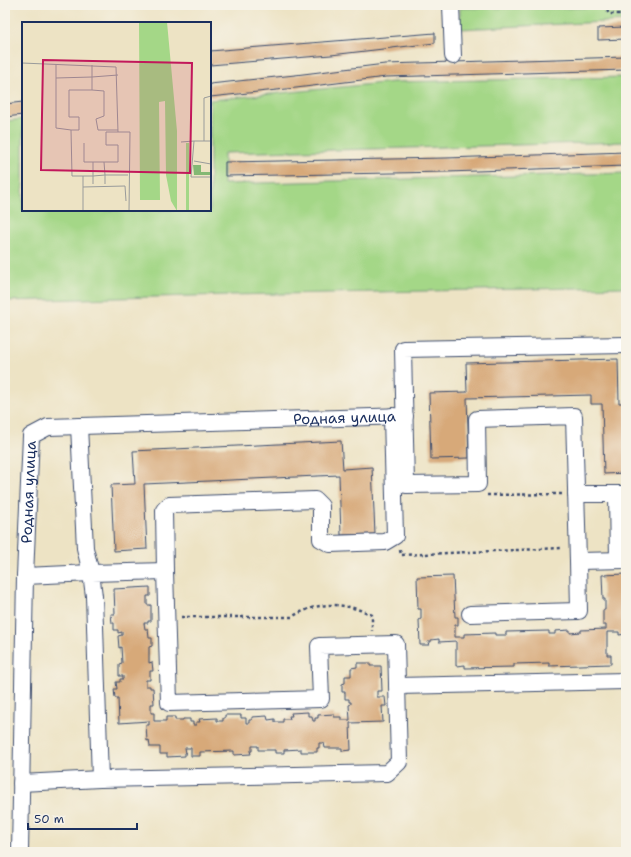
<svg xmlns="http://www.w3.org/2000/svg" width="631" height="857" font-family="'Shantell Sans',sans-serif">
<rect width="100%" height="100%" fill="#f7f3e8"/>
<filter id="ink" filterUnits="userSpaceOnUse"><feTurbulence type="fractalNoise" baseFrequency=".025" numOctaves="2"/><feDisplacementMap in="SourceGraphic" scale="8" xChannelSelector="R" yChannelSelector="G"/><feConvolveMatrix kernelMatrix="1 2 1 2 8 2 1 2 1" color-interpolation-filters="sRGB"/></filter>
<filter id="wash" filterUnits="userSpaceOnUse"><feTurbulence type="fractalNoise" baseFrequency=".012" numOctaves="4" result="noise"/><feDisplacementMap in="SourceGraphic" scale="16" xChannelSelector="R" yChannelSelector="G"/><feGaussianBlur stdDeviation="0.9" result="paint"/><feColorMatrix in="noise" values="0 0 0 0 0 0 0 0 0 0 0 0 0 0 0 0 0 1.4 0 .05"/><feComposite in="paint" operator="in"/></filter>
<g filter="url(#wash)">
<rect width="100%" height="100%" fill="#ede3c4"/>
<path fill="#a4d787" stroke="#608372" d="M626,7v14l-166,8v-21h104z
M626,77v65l-402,11v31l402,-11v114l-397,8 -224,6v-180l18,-2v91h187v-110l183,-18z"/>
<g id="blocks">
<path fill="#d7a979" d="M626,27v12l-28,1v-12z
M435,33v10l-104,12 -121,10v-14z
M626,57v13l-240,7 -90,11 -86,9v-13l85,-9 90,-11z
M23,102v13l-18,2v-13z
M626,152v14l-179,6 -222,4v-14l221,-4z
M618,359l1,44h7v70l-22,1 -2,-70h-11v-9l-124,3 2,60 -38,1 -2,-66 38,-1 -1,-29z
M341,441l2,28 29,-2 3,67 -34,1 -2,-60 -195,9 3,65 -33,2 -3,-66 24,-1 -2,-33z
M626,574v60l-7,1v-3h-12v23h4v9l-62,2v-3l-35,1v3l-49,1v-3l-9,1v-25l-17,1v-3l-8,1v2h-3l1,3h-9l-1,-25 2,-1v-10h-3l-1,-32 36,-1 2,41h3v8h-3v12h9v-3l31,-1v2h11v-3l43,-1v3h6v-3l15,-1v3l11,-1v-2l25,-1v-4h-3v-15h2v-11h-2l-1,-24z
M150,587v9h-3v9h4v16h-3v2h-4l1,6h3l1,9h3v8l-3,1v16l3,-1 1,9h-3v9h-4v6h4v2h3l1,16h-3v9h3v8h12v-4h9v3h8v-1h7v3h3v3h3v-3h4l-1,-3 18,-1v3h6v-3h2v-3h16v3h5v5h3v-3h3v-3l15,-1 1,4 7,-1v3h8v-3h7l-1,-3h3l-1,-3 17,-1v4h4l1,5h2v-3h3v-3l16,-1v3h7v3h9l-1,-15 2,-1v-2h-2v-3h-4v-7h-3v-8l3,-1v-7h6v-8l6,-1v-4h13v3h11l1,25h-5v6h8l1,9h-4l1,16 -33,1 1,27 -9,1v-3h-17l-1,-5h-5v5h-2v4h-16v-3l-17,1v3h-9v-3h-17v-4h-6v5h-2l1,3 -17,1v-4l-34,1v4h-9v-8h-6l1,5h-1v3l-18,1v-3h-7v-7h-10l-1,-7 -2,1 -1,-16h3v-4l-30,2 -1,-25h-3l-1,-9h3l-1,-7h4v-3h3v-3h-4v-12l3,-1 -1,-16 -2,1 -1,-12 4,-1v-3l-4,1v-3h-4v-7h-2l-1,-9h4l-1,-25z"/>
</g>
</g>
<g filter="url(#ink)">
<use href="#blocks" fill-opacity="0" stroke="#3a4a6d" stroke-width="1"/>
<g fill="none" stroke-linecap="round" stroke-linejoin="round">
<defs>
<g id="minor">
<path d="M451,5l2,51"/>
<path d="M626,345l-223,4 3,136 72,-1 -1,-65 97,-3 4,145 48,-1"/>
<path d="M576,494h50"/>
<path d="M617,494l1,66"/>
<path d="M165,571l4,132 152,-4 -2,-53 77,-2 3,118 -12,11 -287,6 -6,-183 -3,-23z"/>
<path d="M165,571l-1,-61 5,-5 146,-5 6,6v33l9,5 55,-2 10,-6 -3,-120"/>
<path d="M25,576l66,-3 -6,-25 -6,-122"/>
<path d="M470,614l109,-3 -1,-50"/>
<path d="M397,686l229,-5"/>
<path d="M21,783l79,-4"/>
<path id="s1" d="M20,852l5,-276 6,-140 17,-9 357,-11"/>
</g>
</defs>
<use href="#minor" stroke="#3a4a6d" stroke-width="18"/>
<path stroke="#3a4a6d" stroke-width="2.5" stroke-dasharray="3 3" stroke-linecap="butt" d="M604,5l5,9h17
M487,495l75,-1
M400,550l1,5 162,-7
M181,617h111c4,-3 9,-5 14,-7 22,-9 45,-5 66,5v16"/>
<use href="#minor" stroke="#fff" stroke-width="16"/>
</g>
</g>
<g text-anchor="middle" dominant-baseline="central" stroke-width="3" stroke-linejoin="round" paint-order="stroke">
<g font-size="15" fill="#1b2f5e" stroke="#f7f3e8">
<text stroke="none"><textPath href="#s1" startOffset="732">Родная улица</textPath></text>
<text stroke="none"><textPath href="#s1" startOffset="360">Родная улица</textPath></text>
</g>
</g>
<g transform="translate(22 22)">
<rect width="189" height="189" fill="#ede3c4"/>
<path d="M117,0h28l10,109v80l-6,-10 -5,-26 -1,-74 -6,1 1,98h-20zM164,121h3v68h-3z" fill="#a4d787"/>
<path d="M171,143h8v7h10v3h-17z" fill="#83b874"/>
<path fill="none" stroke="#999b9b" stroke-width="1" d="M0,41l94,4 2,65M34,42v14M70,43v12l26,-2M70,68l12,1v25l-8,3 2,11h20M49,108l-15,-2v-50l36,-1v13h-23v27h10v13h-8l1,46h21v8M182,119v-43l7,-2M189,119h-17l-3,36h20M159,120l13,-1M62,121v19h9M172,139l17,3M82,140l1,13h23M61,154v35M83,162v-9l-12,1v-14h25v-17h-12v-13h24l-1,79M61,165l42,-1 1,15"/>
<path fill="#c2185b" fill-opacity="0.15" stroke="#c2185b" stroke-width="2" d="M21,38l149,3 -2,110 -149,-3z"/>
<rect width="189" height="189" fill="none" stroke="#1b2f5e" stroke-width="2"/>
</g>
<rect width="631" height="857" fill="none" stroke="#f7f3e8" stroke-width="20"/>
<path d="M28 823v6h109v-6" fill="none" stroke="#1b2f5e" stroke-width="2"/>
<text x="34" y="823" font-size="12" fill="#1b2f5e" stroke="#f7f3e8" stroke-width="3" paint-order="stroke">50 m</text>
</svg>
